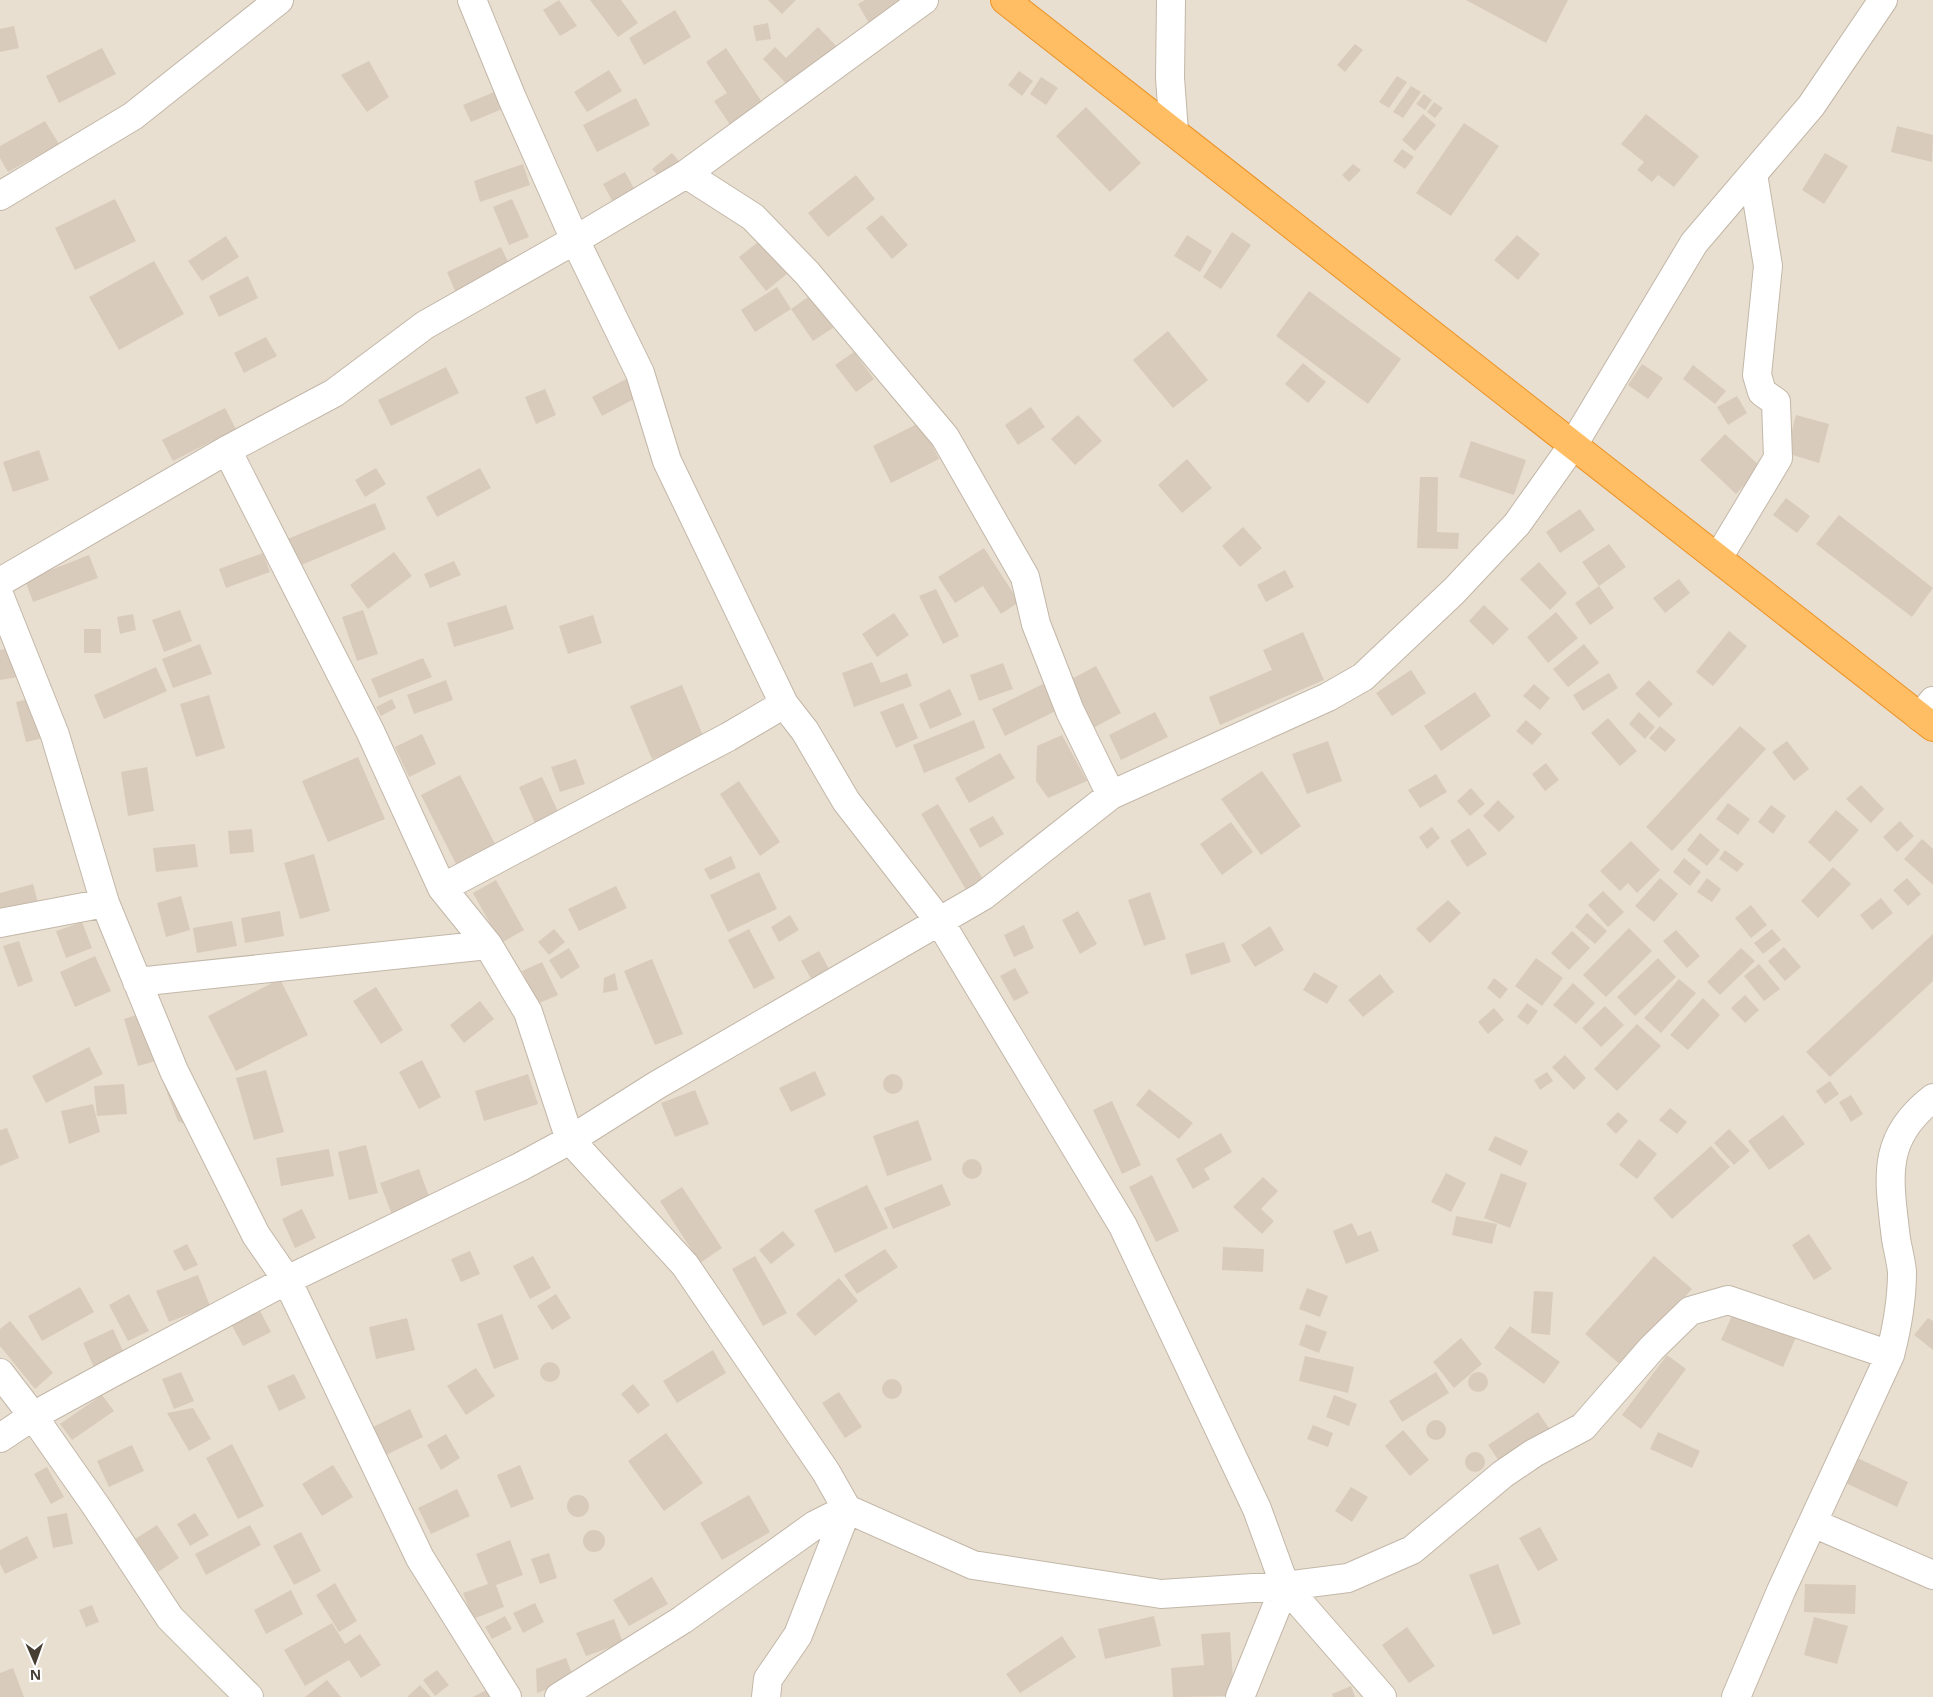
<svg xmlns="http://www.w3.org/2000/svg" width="1933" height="1697" font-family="'Open Sans',sans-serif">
<rect width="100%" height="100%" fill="#f4ede4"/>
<path fill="#e8dfd1" d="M0,0h1933v1697h-1933z"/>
<path fill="#d9cbbb" d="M559,0l18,26 -17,10 -17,-26z
M590,0h31l17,23 -20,14z
M768,0h28l-14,14z
M865,0h45l-39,27 -13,-23z
M1466,0h102l-22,43z
M675,10l16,27 -47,28 -15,-27z
M768,23l3,16 -15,2 -3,-15z
M14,26l5,22 -19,4v-23z
M818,27l20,21 -45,43 -30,-32 12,-12 11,11z
M1355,44l8,6 -18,22 -8,-7z
M102,48l14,26 -57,29 -13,-27z
M726,48l38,57 -33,21 -17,-25 13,-8 -21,-31z
M369,61l20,36 -22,15 -26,-37z
M609,70l13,21 -35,21 -13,-20z
M1019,71l14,10 -11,15 -14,-11z
M1397,76l10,6 -18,26 -10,-6z
M1041,77l17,11 -12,17 -16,-11z
M1411,86l10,6 -18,26 -10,-6z
M499,90l8,17 -36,15 -8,-17z
M1424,94l8,6 -7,10 -9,-6z
M636,98l14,27 -53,27 -14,-27z
M1434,102l9,6 -8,10 -8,-6z
M1086,107l55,56 -31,29 -54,-56z
M1423,114l13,11 -21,26 -13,-11z
M1646,114l53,42 -25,31 -16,-12 -6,7 -15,-12 7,-8 -23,-18z
M45,121l14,23 -51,28 -8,-14v-12z
M1464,123l35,23 -48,70 -35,-23z
M1897,126l36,9 -1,27 -41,-10z
M1402,149l12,8 -9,12 -12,-8z
M672,153l12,14 -19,16 -13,-14z
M1825,153l23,13 -24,38 -22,-14z
M523,164l7,21 -50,17 -6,-21z
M1353,164l8,6 -12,12 -7,-7z
M625,172l12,22 -22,12 -12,-22z
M856,175l19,24 -47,38 -20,-24z
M115,199l21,42 -61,29 -20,-42z
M512,199l17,38 -20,8 -16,-38z
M882,215l26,30 -16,14 -26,-31z
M1232,232l19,13 -30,44 -18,-12z
M1187,235l25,16 -12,21 -26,-16z
M1517,235l23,19 -22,26 -24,-20z
M226,236l13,21 -37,24 -14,-20z
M762,239l26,34 -22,18 -27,-34z
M501,247l10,21 -55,25 -9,-21z
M154,261l30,53 -65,36 -30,-53z
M248,276l10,22 -39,19 -10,-21z
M777,287l14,22 -36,23 -14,-22z
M1309,291l92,68 -33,45 -92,-68z
M811,295l22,33 -20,13 -22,-32z
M1168,331l40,49 -35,28 -40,-48z
M266,337l11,19 -33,17 -10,-20z
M854,352l20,27 -18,13 -21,-27z
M1303,363l23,19 -18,21 -23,-19z
M1642,364l21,14 -15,21 -20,-14z
M1693,365l33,26 -11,13 -32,-25z
M446,367l13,26 -68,33 -13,-26z
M626,379l10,19 -34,18 -10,-19z
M545,389l11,26 -20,9 -11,-27z
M1737,396l10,17 -19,12 -11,-18z
M1031,407l14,20 -27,18 -13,-20z
M225,408l11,21 -63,32 -11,-21z
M1078,415l24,26 -27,24 -24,-26z
M1796,415l33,9 -10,39 -33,-10z
M921,422l18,37 -48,24 -18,-37z
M1725,434l36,33 -25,27 -36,-34z
M1471,441l55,19 -12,35 -55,-18z
M39,450l10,30 -36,12 -10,-30z
M1187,459l25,29 -30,25 -24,-28z
M376,468l10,16 -21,13 -10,-17z
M480,468l11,20 -54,29 -11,-20z
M1420,477h18l-1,55 22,1 -1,16 -41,-1z
M1786,498l24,18 -13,17 -24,-18z
M375,503l11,26 -89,38 -12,-27z
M1580,509l15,21 -35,23 -14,-21z
M1839,515l94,73 -21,29 -96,-73z
M1243,527l19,21 -22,19 -18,-21z
M1609,544l17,23 -27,19 -17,-24z
M984,548l35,54 -18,12 -18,-28 -28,17 -17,-26z
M394,552l18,24 -44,33 -18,-24z
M263,553l7,19 -44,16 -7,-19z
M89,555l9,23 -65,24 -8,-22z
M454,561l7,14 -31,13 -6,-14z
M1539,562l28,31 -17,17 -30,-31z
M1285,570l9,17 -28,15 -9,-17z
M1679,579l11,14 -25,20 -12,-15z
M1599,586l15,22 -24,17 -15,-22z
M936,589l23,47 -16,8 -24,-48z
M506,605l8,24 -60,18 -7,-24z
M1484,605l25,24 -16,16 -24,-24z
M180,610l12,31 -28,11 -12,-32z
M363,610l15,44 -21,7 -15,-44z
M1556,612l22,26 -30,25 -21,-26z
M894,613l15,22 -32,22 -15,-23z
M133,614l3,16 -16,4 -3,-17z
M593,615l9,28 -34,11 -9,-28z
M84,629h17v24h-17z
M1729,631l18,15 -34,40 -17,-14z
M1303,632l21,48 -104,45 -11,-28 63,-27 -9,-20z
M200,644l12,30 -39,14 -11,-29z
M1584,644l15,19 -31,24 -15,-18z
M18,646l6,30 -24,4v-30z
M423,658l9,19 -53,21 -8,-19z
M872,662l9,21 26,-10 5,13 -58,21 -12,-34z
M1003,663l10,26 -34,12 -9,-26z
M1096,666l25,47 -28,15 -25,-47z
M156,667l11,24 -63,28 -10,-24z
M1411,670l15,23 -34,23 -16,-23z
M1609,673l9,15 -35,23 -10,-16z
M446,680l7,20 -39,14 -7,-19z
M1649,680l24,24 -14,14 -24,-24z
M1049,681l13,27 -57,28 -13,-27z
M1534,684l16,14 -10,12 -17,-14z
M682,685l22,53 -52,21 -22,-53z
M950,689l12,26 -32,14 -11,-25z
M1475,692l16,24 -50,35 -17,-25z
M209,695l16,53 -29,9 -16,-53z
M38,697l10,40 -22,5 -10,-40z
M392,699l4,9 -15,8 -5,-9z
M903,703l15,35 -22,10 -16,-36z
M1155,712l13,25 -47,23 -12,-25z
M1639,712l16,15 -10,12 -16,-15z
M1608,718l29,33 -17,15 -29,-33z
M974,720l11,28 -61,25 -11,-28z
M1526,720l16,14 -10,11 -16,-14z
M1660,726l16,14 -11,12 -16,-14z
M1740,726l26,23 -94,102 -26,-24z
M422,734l14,30 -27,13 -14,-30z
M1062,735l25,46 -39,17 -12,-17 1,-35z
M1328,741l14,40 -35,13 -15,-40z
M1787,741l22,28 -15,12 -22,-29z
M1000,753l15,25 -46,25 -14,-25z
M358,757l27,62 -57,23 -26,-61z
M576,759l9,25 -25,8 -9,-25z
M1546,763l13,17 -14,11 -13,-17z
M147,767l7,44 -26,5 -7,-44z
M1262,771l39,55 -40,29 -40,-56z
M1436,774l11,18 -27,16 -12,-18z
M460,775l36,71 -39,20 -36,-71z
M542,777l19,41 -24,10 -18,-41z
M739,781l41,61 -20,14 -40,-62z
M1861,785l23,24 -13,14 -25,-24z
M1471,788l14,16 -15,12 -13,-15z
M1498,800l17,17 -16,15 -16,-16z
M1728,803l22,16 -12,16 -22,-16z
M938,804l48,80 -18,9 -47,-79z
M1771,805l15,11 -13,18 -15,-12z
M1836,810l23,20 -29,32 -22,-20z
M993,816l11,18 -24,14 -11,-19z
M1900,821l14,15 -17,16 -14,-15z
M1231,822l22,30 -31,23 -22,-31z
M1432,827l8,11 -13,11 -8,-12z
M1469,828l18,26 -20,13 -17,-26z
M252,829l2,23 -24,2 -2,-23z
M1700,833l20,17 -13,16 -20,-16z
M1922,839l11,10v36l-29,-26z
M1631,841l29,29 -23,23 -9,-10 -8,8 -20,-20z
M195,844l3,23 -42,5 -3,-24z
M1725,850l19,14 -7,8 -18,-13z
M314,854l16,57 -30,8 -16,-56z
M731,856l5,12 -26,12 -6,-11z
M1684,858l17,14 -11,14 -17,-14z
M1833,867l18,17 -33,34 -17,-17z
M759,872l18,37 -49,23 -18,-37z
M1660,878l18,16 -24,28 -19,-16z
M1707,878l14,11 -9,13 -15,-10z
M1907,878l14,16 -13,12 -15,-16z
M496,880l28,50 -23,13 -28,-50z
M33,884l5,19 -38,10v-20z
M616,886l11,22 -48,23 -11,-22z
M1603,891l21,21 -16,15 -20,-22z
M1150,892l16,47 -22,7 -16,-46z
M181,896l9,34 -24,7 -9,-34z
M1881,898l12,15 -21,17 -12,-15z
M1448,900l13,13 -31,30 -14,-14z
M1751,905l16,20 -16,13 -16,-20z
M280,911l4,25 -39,7 -4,-25z
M1078,911l19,33 -17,10 -18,-34z
M1587,913l20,18 -12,13 -20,-17z
M790,915l9,15 -20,12 -8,-15z
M232,921l5,25 -40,7 -4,-25z
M82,922l10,26 -26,10 -10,-27z
M1024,925l10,23 -20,9 -10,-22z
M1270,926l14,24 -29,17 -14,-22z
M1629,928l23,23 -46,46 -23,-22z
M554,929l11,13 -16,13 -11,-13z
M749,929l26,49 -21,11 -26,-49z
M1772,929l9,11 -18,14 -9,-11z
M1676,930l24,26 -13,12 -24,-27z
M1572,931l18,17 -21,22 -18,-17z
M1933,934v47l-103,96 -24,-25z
M19,941l14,40 -15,6 -15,-41z
M1224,942l7,20 -40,13 -6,-21z
M1784,947l17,20 -16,14 -17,-20z
M569,948l11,19 -19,12 -12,-19z
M1741,948l14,13 -35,34 -13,-13z
M819,951l12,21 -18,10 -12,-21z
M95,956l16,35 -36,16 -15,-35z
M1536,958l27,20 -21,28 -27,-20z
M1658,958l18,19 -41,39 -18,-19z
M652,959l31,75 -28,11 -31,-74z
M542,962l16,33 -21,9 -15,-33z
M1759,964l21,25 -16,12 -20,-25z
M1015,968l14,25 -15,8 -14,-25z
M1314,972l24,14 -11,18 -24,-14z
M615,973l3,17 -15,3 1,-15z
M1380,974l14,18 -31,25 -15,-17z
M1494,978l14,11 -8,10 -13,-11z
M280,979l28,56 -72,36 -28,-55z
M1679,979l17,14 -35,40 -17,-15z
M1573,983l22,20 -19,21 -23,-19z
M376,987l27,43 -22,14 -28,-43z
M1745,995l14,15 -14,13 -14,-15z
M1703,998l17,17 -32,35 -18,-15z
M480,1001l14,18 -30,24 -14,-18z
M1527,1003l11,8 -10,14 -11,-8z
M1605,1006l19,19 -23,22 -19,-19z
M1494,1008l10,12 -16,14 -10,-12z
M149,1011l14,48 -25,7 -14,-47z
M1637,1024l24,22 -44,45 -23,-22z
M89,1047l14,27 -57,29 -14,-27z
M1565,1055l21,23 -12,12 -22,-23z
M422,1060l19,37 -22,12 -20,-37z
M266,1070l18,62 -30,8 -18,-62z
M815,1071l11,24 -35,17 -12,-24z
M1547,1072l6,9 -13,9 -6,-10z
M883 1084a10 10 0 1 1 20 0a10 10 0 1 1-20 0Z
M528,1074l10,30 -54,17 -9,-30z
M172,1079l19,48 -13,-6 -15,-39z
M1830,1081l9,13 -14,10 -9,-13z
M124,1084l3,30 -30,2 -3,-30z
M1149,1089l44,34 -14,16 -43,-34z
M695,1090l14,34 -34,13 -14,-34z
M1851,1095l12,19 -12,8 -12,-20z
M1112,1101l29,64 -19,9 -29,-64z
M93,1104l7,28 -31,12 -8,-33z
M1670,1108l17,14 -10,12 -18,-14z
M1618,1112l10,9 -12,13 -10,-10z
M1783,1115l22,29 -36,26 -21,-29z
M918,1120l14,40 -45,16 -14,-40z
M7,1128l12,30 -19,8v-36z
M1729,1129l21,22 -16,14 -20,-22z
M1221,1133l11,19 -28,17 6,10 -17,10 -17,-30z
M1495,1136l33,15 -7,15 -33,-16z
M1639,1139l18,15 -20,25 -18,-14z
M366,1145l12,48 -29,7 -11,-48z
M1711,1146l19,21 -58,52 -19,-21z
M329,1149l5,27 -53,10 -5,-28z
M962 1169a10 10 0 1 1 20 0a10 10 0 1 1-20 0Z
M419,1169l12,33 -39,13 -12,-32z
M1446,1173l20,10 -15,29 -20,-10z
M1501,1173l26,10 -17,45 -26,-10z
M1152,1175l27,56 -23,11 -27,-55z
M1263,1177l15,14 -17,18 13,12 -12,13 -29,-27z
M942,1184l9,21 -58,24 -9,-21z
M867,1185l21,43 -53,25 -21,-43z
M682,1187l40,61 -22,15 -40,-62z
M302,1209l14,29 -21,10 -13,-29z
M1456,1216l41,8 -5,20 -40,-9z
M1352,1223l6,13 13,-5 8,20 -33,13 -13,-33z
M783,1231l12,14 -24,19 -12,-14z
M1809,1234l23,35 -18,11 -22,-35z
M187,1244l11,21 -14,6 -11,-20z
M1223,1247l41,2 -1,23 -41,-2z
M885,1249l13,18 -41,27 -13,-19z
M470,1251l10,23 -19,8 -10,-23z
M533,1256l18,32 -21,11 -17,-33z
M755,1256l32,57 -24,13 -31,-57z
M1654,1256l38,33 -69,78 -38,-33z
M198,1275l12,31 -41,16 -13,-31z
M839,1278l19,23 -43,35 -19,-22z
M80,1287l14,25 -52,29 -14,-25z
M1307,1288l21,8 -8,21 -21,-8z
M1534,1291l19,1 -3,43 -19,-2z
M129,1294l20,37 -21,10 -19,-36z
M556,1294l15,24 -19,12 -15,-24z
M257,1305l14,27 -28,14 -14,-26z
M1735,1309l62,26 -14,32 -62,-27z
M502,1314l17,45 -25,10 -17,-45z
M407,1318l8,32 -39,9 -7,-32z
M1928,1318l5,3v29l-19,-15z
M10,1321l43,52 -18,16 -35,-43v-17z
M1306,1324l21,8 -8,21 -20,-8z
M1510,1326l50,36 -16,22 -50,-36z
M113,1329l11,24 -30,14 -11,-24z
M1461,1338l21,26 -28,24 -21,-26z
M713,1350l13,23 -49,30 -14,-22z
M1667,1355l19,14 -45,60 -19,-14z
M1305,1356l49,11 -6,26 -49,-12z
M540 1372a10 10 0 1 1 20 0a10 10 0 1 1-20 0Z
M476,1368l19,28 -29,19 -19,-29z
M1468 1382a10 10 0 1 1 20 0a10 10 0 1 1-20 0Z
M181,1372l13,29 -20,8 -12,-30z
M1436,1372l13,21 -47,29 -13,-21z
M294,1374l12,24 -27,13 -12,-25z
M882 1389a10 10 0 1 1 20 0a10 10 0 1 1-20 0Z
M633,1384l17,21 -12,9 -17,-20z
M839,1392l23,35 -17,11 -23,-35z
M102,1395l12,16 -42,29 -12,-16z
M1334,1395l23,9 -8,22 -23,-9z
M193,1408l18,31 -22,12 -22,-38z
M410,1409l13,28 -37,18 -13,-28z
M1538,1412l13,19 -50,33 -13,-19z
M1426 1430a10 10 0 1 1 20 0a10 10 0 1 1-20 0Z
M1313,1425l20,8 -5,14 -21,-8z
M1403,1430l26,30 -19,16 -25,-30z
M1658,1432l42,19 -8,17 -42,-19z
M666,1433l37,50 -39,28 -36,-50z
M446,1434l14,24 -19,12 -14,-25z
M232,1444l32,62 -26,13 -32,-61z
M132,1445l12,26 -35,16 -12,-26z
M1465 1462a10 10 0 1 1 20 0a10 10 0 1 1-20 0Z
M1849,1454l59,28 -11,25 -60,-28z
M333,1465l20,32 -31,19 -20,-32z
M520,1465l14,34 -23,9 -14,-33z
M47,1467l17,30 -13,7 -17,-30z
M1351,1487l17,10 -16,25 -17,-11z
M457,1489l13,27 -39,18 -13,-26z
M749,1495l21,37 -48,28 -22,-37z
M567 1506a11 11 0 1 1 22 0a11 11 0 1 1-22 0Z
M67,1513l6,31 -20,4 -6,-31z
M195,1513l14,22 -19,11 -13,-22z
M157,1525l22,33 -21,14 -23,-33z
M250,1525l11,20 -55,30 -11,-21z
M1540,1527l18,33 -20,11 -19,-33z
M583 1541a11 11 0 1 1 22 0a11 11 0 1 1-22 0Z
M301,1532l20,39 -27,14 -21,-39z
M27,1536l11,22 -33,16 -5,-10v-14z
M510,1540l13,35 -27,10 8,22 -31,12 -10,-26 25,-9 -12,-30z
M549,1553l8,25 -17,6 -9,-25z
M1498,1564l23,60 -28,11 -24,-60z
M652,1577l16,27 -39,22 -16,-26z
M335,1583l22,38 -18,11 -23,-37z
M1805,1584l51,1 -1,29 -51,-2z
M291,1590l12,24 -37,20 -12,-24z
M535,1603l9,19 -21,11 -10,-20z
M92,1605l7,17 -13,5 -7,-17z
M505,1616l7,13 -20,10 -7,-12z
M1154,1616l7,30 -56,13 -7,-30z
M1814,1617l34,9 -11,38 -33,-9z
M614,1619l9,24 -37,13 -10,-23z
M332,1623l13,21 15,-10 21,31 -20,13 -12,-18 -44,26 -21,-36z
M1407,1627l28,39 -26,17 -27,-38z
M1230,1632l4,64 -61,1 -2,-29 33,-3 -3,-31z
M1062,1636l14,21 -56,36 -14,-19z
M566,1658l8,21 -37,14 -1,-24z
M13,1668l11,29h-24v-24z
M437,1670l12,15 -14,11 -12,-16z
M327,1680l14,17h-36z
M420,1685l11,12h-24z
M1351,1686l4,11h-22l-1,-3z
M488,1689l3,8h-18z"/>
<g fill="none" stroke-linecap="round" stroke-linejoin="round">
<defs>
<path id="minor" d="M472,0l40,98 63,142 65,133 27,88 117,243 21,27 41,70 94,121 183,304 134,283 28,77 -45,111
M1171,0l-1,78 4,54
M686,174l67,43 54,56 138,164 80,140 11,47 34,87 41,84
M0,196l133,-80 146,-116
M227,450l143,281 72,157 46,57 40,67 42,128 115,125 141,207 21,37 126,56 188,29 124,-8 63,-8 64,-28 91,-76 31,-21 49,-26 69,-79 38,-37 38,-11 162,55
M1718,558l60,-100 -2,-56 -14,-10 -5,-17 11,-109 -15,-92
M0,582l227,-132 107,-57 91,-68 150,-85 111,-66 238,-174
M0,597l55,138 50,168 69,168 82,164 31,45 133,278 87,139
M1920,717l13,-16
M442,888l286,-151 56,-33
M0,923l105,-20
M137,982l351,-37
M0,1373l33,43 63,90 74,112 79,79
M0,1438l33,-22 77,-42 177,-94 233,-113 50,-27 87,-55 326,-189 128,-101 217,-98 35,-20 91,-86 63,-67 56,-79 121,-202 117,-137 72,-106
M1813,1523l120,52
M1285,1586l97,111
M559,1697l123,-77 133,-95 32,-16
M766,1697l2,-18 30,-44 49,-126
M1736,1697l45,-106 109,-236c7,-27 12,-54 12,-83 -1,-11 -4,-22 -6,-33 -7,-61 -16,-100 37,-141"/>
<path id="highway" d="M1005,0l928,727"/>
</defs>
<use href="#minor" stroke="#c3b7a8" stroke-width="30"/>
<use href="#highway" stroke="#ec9225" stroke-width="30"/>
<use href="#minor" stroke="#fff" stroke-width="28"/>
<use href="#highway" stroke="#ffbe63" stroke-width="28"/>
</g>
<g transform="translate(35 1662) rotate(178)" stroke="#ffffff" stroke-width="4" paint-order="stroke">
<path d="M0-4L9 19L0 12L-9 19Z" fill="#463d33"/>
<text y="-8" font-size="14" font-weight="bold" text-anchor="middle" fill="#463d33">N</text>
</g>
</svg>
